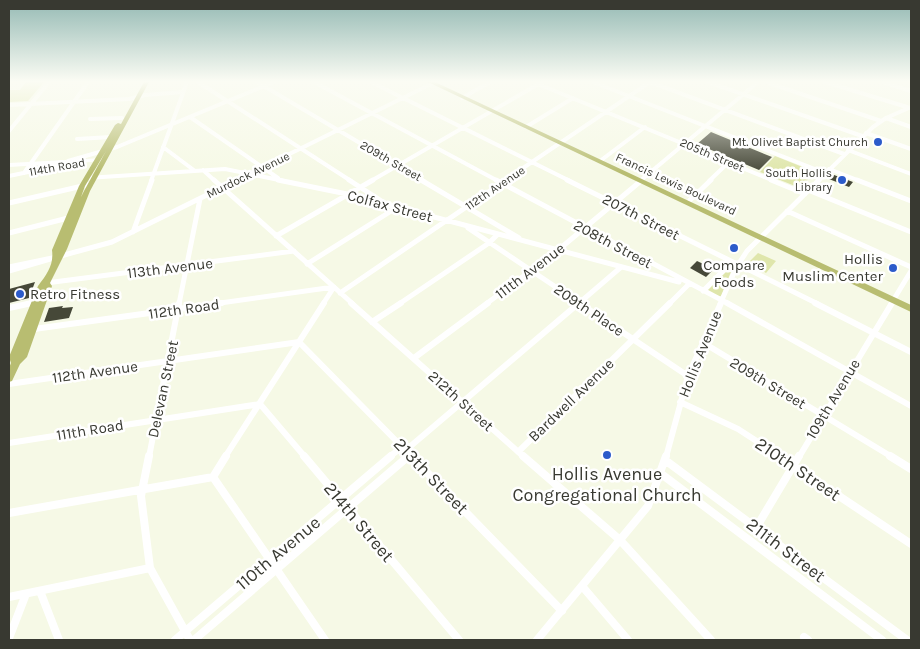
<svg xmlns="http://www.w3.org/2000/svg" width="920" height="649" font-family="Karla,sans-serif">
<rect width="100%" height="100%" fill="#f6f9e6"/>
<path fill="#dfe6ab" d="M26,82h18l-16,19 -19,1v-12h11z
M775,156l40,16 -15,16 -40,-16z
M758,253l18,8 -10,12 -17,-11z
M732,269l-11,28 -14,-6 21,-21z"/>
<path fill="#464838" d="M711,132l61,25 -13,13 -62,-26z
M834,175l19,7 -4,5 -20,-8z
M697,261l17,8 -8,8 -16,-9z
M35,282l-6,16 -20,5v-14z
M63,306l-1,2 11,-1 -4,11 -25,4 5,-14z"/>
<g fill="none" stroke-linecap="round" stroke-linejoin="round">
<path stroke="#fff" stroke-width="4" d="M198,82l153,99
M257,82l167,99
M314,82l184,99
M371,82l199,99
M593,82l232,91
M650,82l194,72
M708,82l154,54
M766,82l115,39
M825,82l82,25
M883,82l28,9
M538,84l236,97
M462,98l28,-16
M9,105l120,-6 16,-4 38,-3
M190,117l88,61
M886,118l25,9
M90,119l32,-1
M526,127l47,-29
M9,131l40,-49
M866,133l45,16
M77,139l34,-2
M163,147l32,24
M848,150l63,24
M68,161l49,-14 157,-65
M600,161l45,-34
M829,169l31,12
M203,170l12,11
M24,173l64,-91
M9,176l62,-13
M87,178l138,-9 59,12
M151,181l36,-99
M235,181l200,-99
M371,181l171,-99
M504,181l146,-99
M640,181l118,-99
M709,181l20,-19
M818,181l55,-54 13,-9 25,-11"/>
<path stroke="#fff" stroke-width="5" d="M214,180l139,124
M278,180l69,14 332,88
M349,180l34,22
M421,180l98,58
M496,180l233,124
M567,180l251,124
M771,180l34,14
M857,180l54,21
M808,190l103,42
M690,200l21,-20
M9,203l82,-19
M787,211l124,56
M468,228l113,76
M133,232l19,-52
M9,233l59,-15
M276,236l97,-56
M57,257l55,-15 125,-62
M307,264l89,-56
M9,267l48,-10 -48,14
M46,283l248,-32
M703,291l23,-23h10
M340,293l166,-113
M27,304l8,-2
M179,304l21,-105
M213,304l121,-17
M323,304l11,-17
M399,304l90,-61 8,-8
M486,304l71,-53 85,-71
M578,304l42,-36
M669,304l20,-20
M720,304l16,-36 11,-17 72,-71
M891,304l20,-33"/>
<path stroke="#fff" stroke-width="6" d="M351,303l173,154
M579,303l109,73
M727,303l184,103
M815,303l96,49
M9,308l23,-5
M372,322l29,-19
M34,329l188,-26
M702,342l190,115
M414,358l74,-55
M9,384l290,-42 113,115
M680,402l58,27 43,28
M9,443l251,-39 45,53
M518,452l152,-149
M149,457l30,-154
M225,457l99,-154
M389,457l8,-6 9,-1 173,-147
M405,457l1,-7
M666,457l22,-81 33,-73
M799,457l93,-154"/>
<path stroke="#fff" stroke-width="8" d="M149,456l-8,40 9,72 40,72
M304,456l155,184
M411,456l151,155
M523,456l97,84 91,100
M779,456l132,88
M890,456l21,13
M665,460l242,180
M660,473l222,167
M213,477l13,-21
M213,477l112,163
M9,513l204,-36
M756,528l43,-72
M582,586l46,54
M40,591l19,49
M9,597l141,-29
M804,637l4,3
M9,638l17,-44
M175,640l216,-184
M194,640l210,-180 1,-4
M537,640l111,-134 18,-50"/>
<path fill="#fff" fill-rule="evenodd" d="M104,158l2,1v2l-97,6v-4z"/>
<path fill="#b8bd71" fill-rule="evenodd" d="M144,82h5l-59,109 -23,58 -17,34 2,3 -25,71 -7,7 -8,17 -3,1v-14l2,-5 -2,-6 29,-71c9,-12 16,-21 14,-36l27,-64 36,-61 3,-2 3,1zM106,151l-22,40 -3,6 4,-11z
M428,82h7l476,223v7z"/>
</g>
<linearGradient id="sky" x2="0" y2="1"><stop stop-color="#95bab4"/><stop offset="0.47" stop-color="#fbfcf4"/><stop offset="1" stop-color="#fbfcf4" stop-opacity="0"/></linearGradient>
<rect width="920" height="173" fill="url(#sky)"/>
<g fill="#2c5bca" stroke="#fff" stroke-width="2">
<circle cx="878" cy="142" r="5"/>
<circle cx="842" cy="180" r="5"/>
<circle cx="734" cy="248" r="5"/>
<circle cx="893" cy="268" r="5"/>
<circle cx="20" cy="294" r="5"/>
<circle cx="607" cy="455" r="5"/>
</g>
<g text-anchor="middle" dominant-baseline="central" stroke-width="5" stroke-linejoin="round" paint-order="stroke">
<g font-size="12" fill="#383931" stroke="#fff" text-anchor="end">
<text x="868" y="142">Mt. Olivet Baptist Church</text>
<text x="832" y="173">South Hollis<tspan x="832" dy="14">Library</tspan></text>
</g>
<g font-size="12" fill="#383931" stroke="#fff">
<text transform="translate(712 155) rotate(23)">205th Street</text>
<text transform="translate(391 161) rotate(30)">209th Street</text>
<text transform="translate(57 167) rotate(-10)">114th Road</text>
<text transform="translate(248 175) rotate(-26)">Murdock Avenue</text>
<text transform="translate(676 184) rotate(25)">Francis Lewis Boulevard</text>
<text transform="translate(495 188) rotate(-34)">112th Avenue</text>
</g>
<g font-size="15" fill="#383931" stroke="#fff">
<text transform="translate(390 206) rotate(15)">Colfax Street</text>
<text transform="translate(641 217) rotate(27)">207th Street</text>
<text transform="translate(613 244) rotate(28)">208th Street</text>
<text transform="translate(170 268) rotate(-7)">113th Avenue</text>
<text transform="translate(530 271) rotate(-37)">111th Avenue</text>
<text transform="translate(184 309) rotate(-8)">112th Road</text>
<text transform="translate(589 310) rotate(34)">209th Place</text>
<text transform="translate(700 354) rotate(-68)">Hollis Avenue</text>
<text transform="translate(95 372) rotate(-8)">112th Avenue</text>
<text transform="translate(768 383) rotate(31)">209th Street</text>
<text transform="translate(163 389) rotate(-78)">Delevan Street</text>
<text transform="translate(833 399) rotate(-59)">109th Avenue</text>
<text transform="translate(571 400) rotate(-44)">Bardwell Avenue</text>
<text transform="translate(461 401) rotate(42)">212th Street</text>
<text transform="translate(90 430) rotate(-9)">111th Road</text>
</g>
<g font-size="15" fill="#383931" stroke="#fff" text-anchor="end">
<text x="883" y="259">Hollis<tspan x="883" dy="17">Muslim Center</tspan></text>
<text x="734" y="265" text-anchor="middle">Compare<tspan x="734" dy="17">Foods</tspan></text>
<text x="30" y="294" text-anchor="start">Retro Fitness</text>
</g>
<g font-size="18" fill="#383931" stroke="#fff">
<text transform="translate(798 469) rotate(34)">210th Street</text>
<text transform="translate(431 476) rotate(46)">213th Street</text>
<text transform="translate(359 522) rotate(50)">214th Street</text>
<text transform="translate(786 550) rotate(37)">211th Street</text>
<text transform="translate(278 553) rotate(-40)">110th Avenue</text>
</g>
<g font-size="18" fill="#383931" stroke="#fff">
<text x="607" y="474">Hollis Avenue<tspan x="607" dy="21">Congregational Church</tspan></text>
</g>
</g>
<rect width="920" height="649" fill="none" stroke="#383931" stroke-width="20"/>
</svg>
